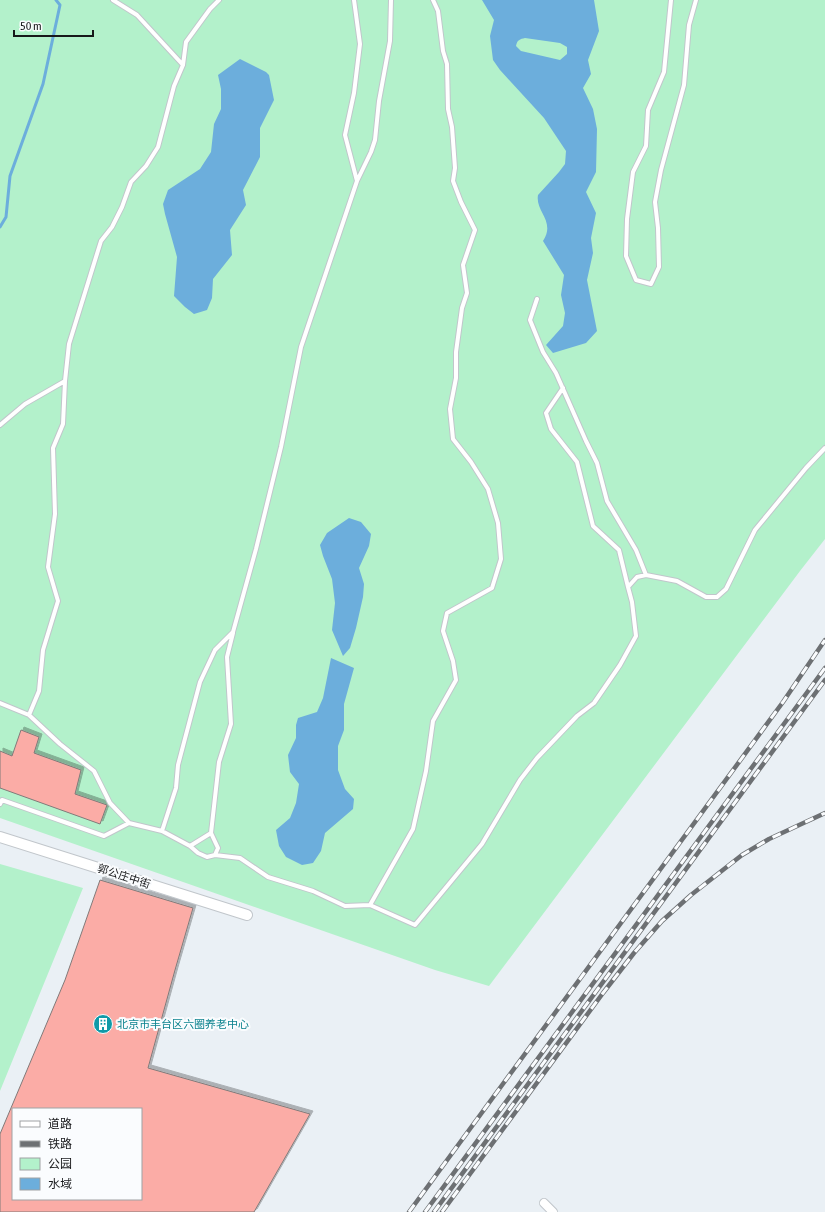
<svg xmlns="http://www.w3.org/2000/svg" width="825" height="1212" font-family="'Asap Condensed','Noto Sans SC',sans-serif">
<defs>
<filter id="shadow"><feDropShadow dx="3" dy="-3" stdDeviation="0" flood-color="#0004"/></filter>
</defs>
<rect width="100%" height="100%" fill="#eaf0f5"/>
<path fill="#b3f1cb" d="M0,0h825v539l-25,32 -311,415 -54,-16 -435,-152z
M0,864l83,24 -83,203z"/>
<path fill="#6caedc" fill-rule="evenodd" d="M482,0h112l5,31 -11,29 3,14 -8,14 10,21 4,20 -1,43 -10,20 10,21 -5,25 2,15 -6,27 10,51 -11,12 -33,10 -7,-8 17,-19 2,-13 -4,-18 3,-20 -21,-34c13,-20 -8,-29 -5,-46l21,-23 6,-8 1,-13 -22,-33 -44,-48 -7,-10 -3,-24 4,-16zM525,38l35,5 7,4v7l-7,6 -39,-9 -5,-5c1,-6 4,-7 9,-8z
M240,59l26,13 3,3 5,25 -14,28v29l-17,33 3,15 -16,25 2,25 -19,24 -1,19 -5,12 -13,4 -9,-7 -11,-11 3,-39 -12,-43 -2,-10 5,-14 32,-21 11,-17 3,-28 7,-15v-20l-3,-14z
M349,518l12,4 10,12 -2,12 -10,22 5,16 -1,13 -7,31 -6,20 -7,8 -11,-26 3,-27 -3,-24 -9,-23 -3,-11 7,-12z
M331,658l23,10 -10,36v26l-6,16v24l7,19 9,10 -1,10 -28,24 -4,18 -8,12 -11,2 -16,-8 -7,-11 -3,-16 14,-12 6,-15 3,-19 -9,-12 -2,-17 8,-17v-13l2,-7 19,-6 6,-14z"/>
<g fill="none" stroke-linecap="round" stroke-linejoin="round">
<path stroke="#6caedc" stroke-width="3" d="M0,227l6,-10 4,-41 33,-92 17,-79 -4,-5"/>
</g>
<path fill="#fbaca6" stroke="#817a79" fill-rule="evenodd" filter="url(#shadow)" d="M21,730l18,7 -5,16 47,17 -6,24 32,11 -7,19 -100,-36v-37l12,5z
M100,880l93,28 -18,62 -27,98 162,46 -56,98h-254v-78l65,-154zM13,1109h128v90h-128z"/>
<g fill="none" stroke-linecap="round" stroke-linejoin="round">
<defs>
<path id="service" d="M113,0l24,15 46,50
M671,0l-7,72 -16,38 -2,36 -13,26 -6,47 -1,37 10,24 15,4 8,-17 -1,-39 -3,-26 6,-32 23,-85 5,-60 7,-25
M357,181l14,-29 4,-12 4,-39 11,-60 1,-41
M537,299l-7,21 13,32 13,21 30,68 11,22 10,38 29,49 10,25
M563,388l-17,25 5,16 26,33 16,64 26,24 9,37
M0,425l25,-21 40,-23 4,-37 32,-103 11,-14 10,-20 9,-25 15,-16 12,-19 16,-61 9,-21 3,-23 24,-33 9,-9
M0,703l29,12 31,29 34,27 16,32 19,20
M29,715l10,-24 4,-41 15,-49 -10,-34 7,-53 -2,-66 10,-24 2,-43
M0,804l2,-4 102,36 25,-13 33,8 28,15 8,7 9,4 8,-2 3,-7 -7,-15 -21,13
M162,831l14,-43 2,-23 22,-83 15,-32 18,-18 23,-83 25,-102 20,-100 56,-166 -12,-46 9,-42 6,-49 -6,-44
M211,833l8,-71 12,-38 -4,-67 6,-24
M215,855l25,3 28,19 45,14 32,15 25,-1 43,-76 13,-58 7,-50 23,-41 -3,-19 -10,-30 4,-18 45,-25 9,-29 -3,-36 -10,-34 -17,-27 -18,-23 -3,-30 6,-31v-26l6,-44 5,-15 -4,-28 12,-35 -14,-28 -8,-21 2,-13 -3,-41 -4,-18 -1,-45 -4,-13 -5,-40 -5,-11
M370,905l45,20 67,-81 38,-64 17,-22 40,-42 17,-13 26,-38 16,-29 -4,-34 -4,-15 9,-10 9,-2 31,6 29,16h11l9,-8 29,-59 51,-62 19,-20"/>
<path id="minor" d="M544,1203l9,9"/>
<path id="tertiary" d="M0,837l247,78"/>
</defs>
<use href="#service" stroke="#c1c6cb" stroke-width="6"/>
<use href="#minor" stroke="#c1c6cb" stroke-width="10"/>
<use href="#tertiary" stroke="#c1c6cb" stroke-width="12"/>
<use href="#service" stroke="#fff" stroke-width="4"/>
<use href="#minor" stroke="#fff" stroke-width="8"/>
<use href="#tertiary" stroke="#fff" stroke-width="10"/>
<defs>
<path id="rail" d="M409,1212l374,-510 42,-62
M425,1212l400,-544
M434,1212l391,-532
M442,1212l161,-219 31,-40 28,-32 29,-26 51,-40 27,-16 56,-26"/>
</defs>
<use href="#rail" stroke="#6d7073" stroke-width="4.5"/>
<use href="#rail" stroke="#fafcfe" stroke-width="3" stroke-dasharray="9" stroke-linecap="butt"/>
</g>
<defs>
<symbol id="building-disc" viewBox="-11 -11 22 22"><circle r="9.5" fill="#0f9aa8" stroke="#fafcfe"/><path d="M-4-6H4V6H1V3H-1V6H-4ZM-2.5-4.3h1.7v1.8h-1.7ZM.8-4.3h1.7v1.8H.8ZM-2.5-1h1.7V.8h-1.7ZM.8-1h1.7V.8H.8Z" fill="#fff"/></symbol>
</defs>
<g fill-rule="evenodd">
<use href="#building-disc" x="92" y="1013" width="22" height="22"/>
</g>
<g text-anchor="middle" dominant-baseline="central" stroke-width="4" stroke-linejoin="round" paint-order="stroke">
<g font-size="11" fill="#17181a" stroke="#fafcfe">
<text transform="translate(124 876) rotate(18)">郭公庄中街</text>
</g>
<g font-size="11" fill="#0d838f" stroke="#fafcfe" text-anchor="start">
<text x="117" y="1024">北京市丰台区六圈养老中心</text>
</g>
</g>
<rect x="12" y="1108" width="130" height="92" fill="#fafcfe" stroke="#9fa1a3"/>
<rect x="20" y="1121" width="20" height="6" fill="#ffffff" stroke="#9fa1a3"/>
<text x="48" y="1128" font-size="12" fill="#17181a">道路</text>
<rect x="20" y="1141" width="20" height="6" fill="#6d7073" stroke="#9fa1a3"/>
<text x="48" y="1148" font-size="12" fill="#17181a">铁路</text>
<rect x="20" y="1158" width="20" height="12" fill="#b3f1cb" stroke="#9fa1a3"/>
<text x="48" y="1168" font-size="12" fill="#17181a">公园</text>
<rect x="20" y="1178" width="20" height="12" fill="#6caedc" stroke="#9fa1a3"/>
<text x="48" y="1188" font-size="12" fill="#17181a">水域</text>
<path d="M14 30v6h79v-6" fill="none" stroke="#17181a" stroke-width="2"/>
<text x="20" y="30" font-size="12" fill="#17181a" stroke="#fafcfe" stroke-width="3" paint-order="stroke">50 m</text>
</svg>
